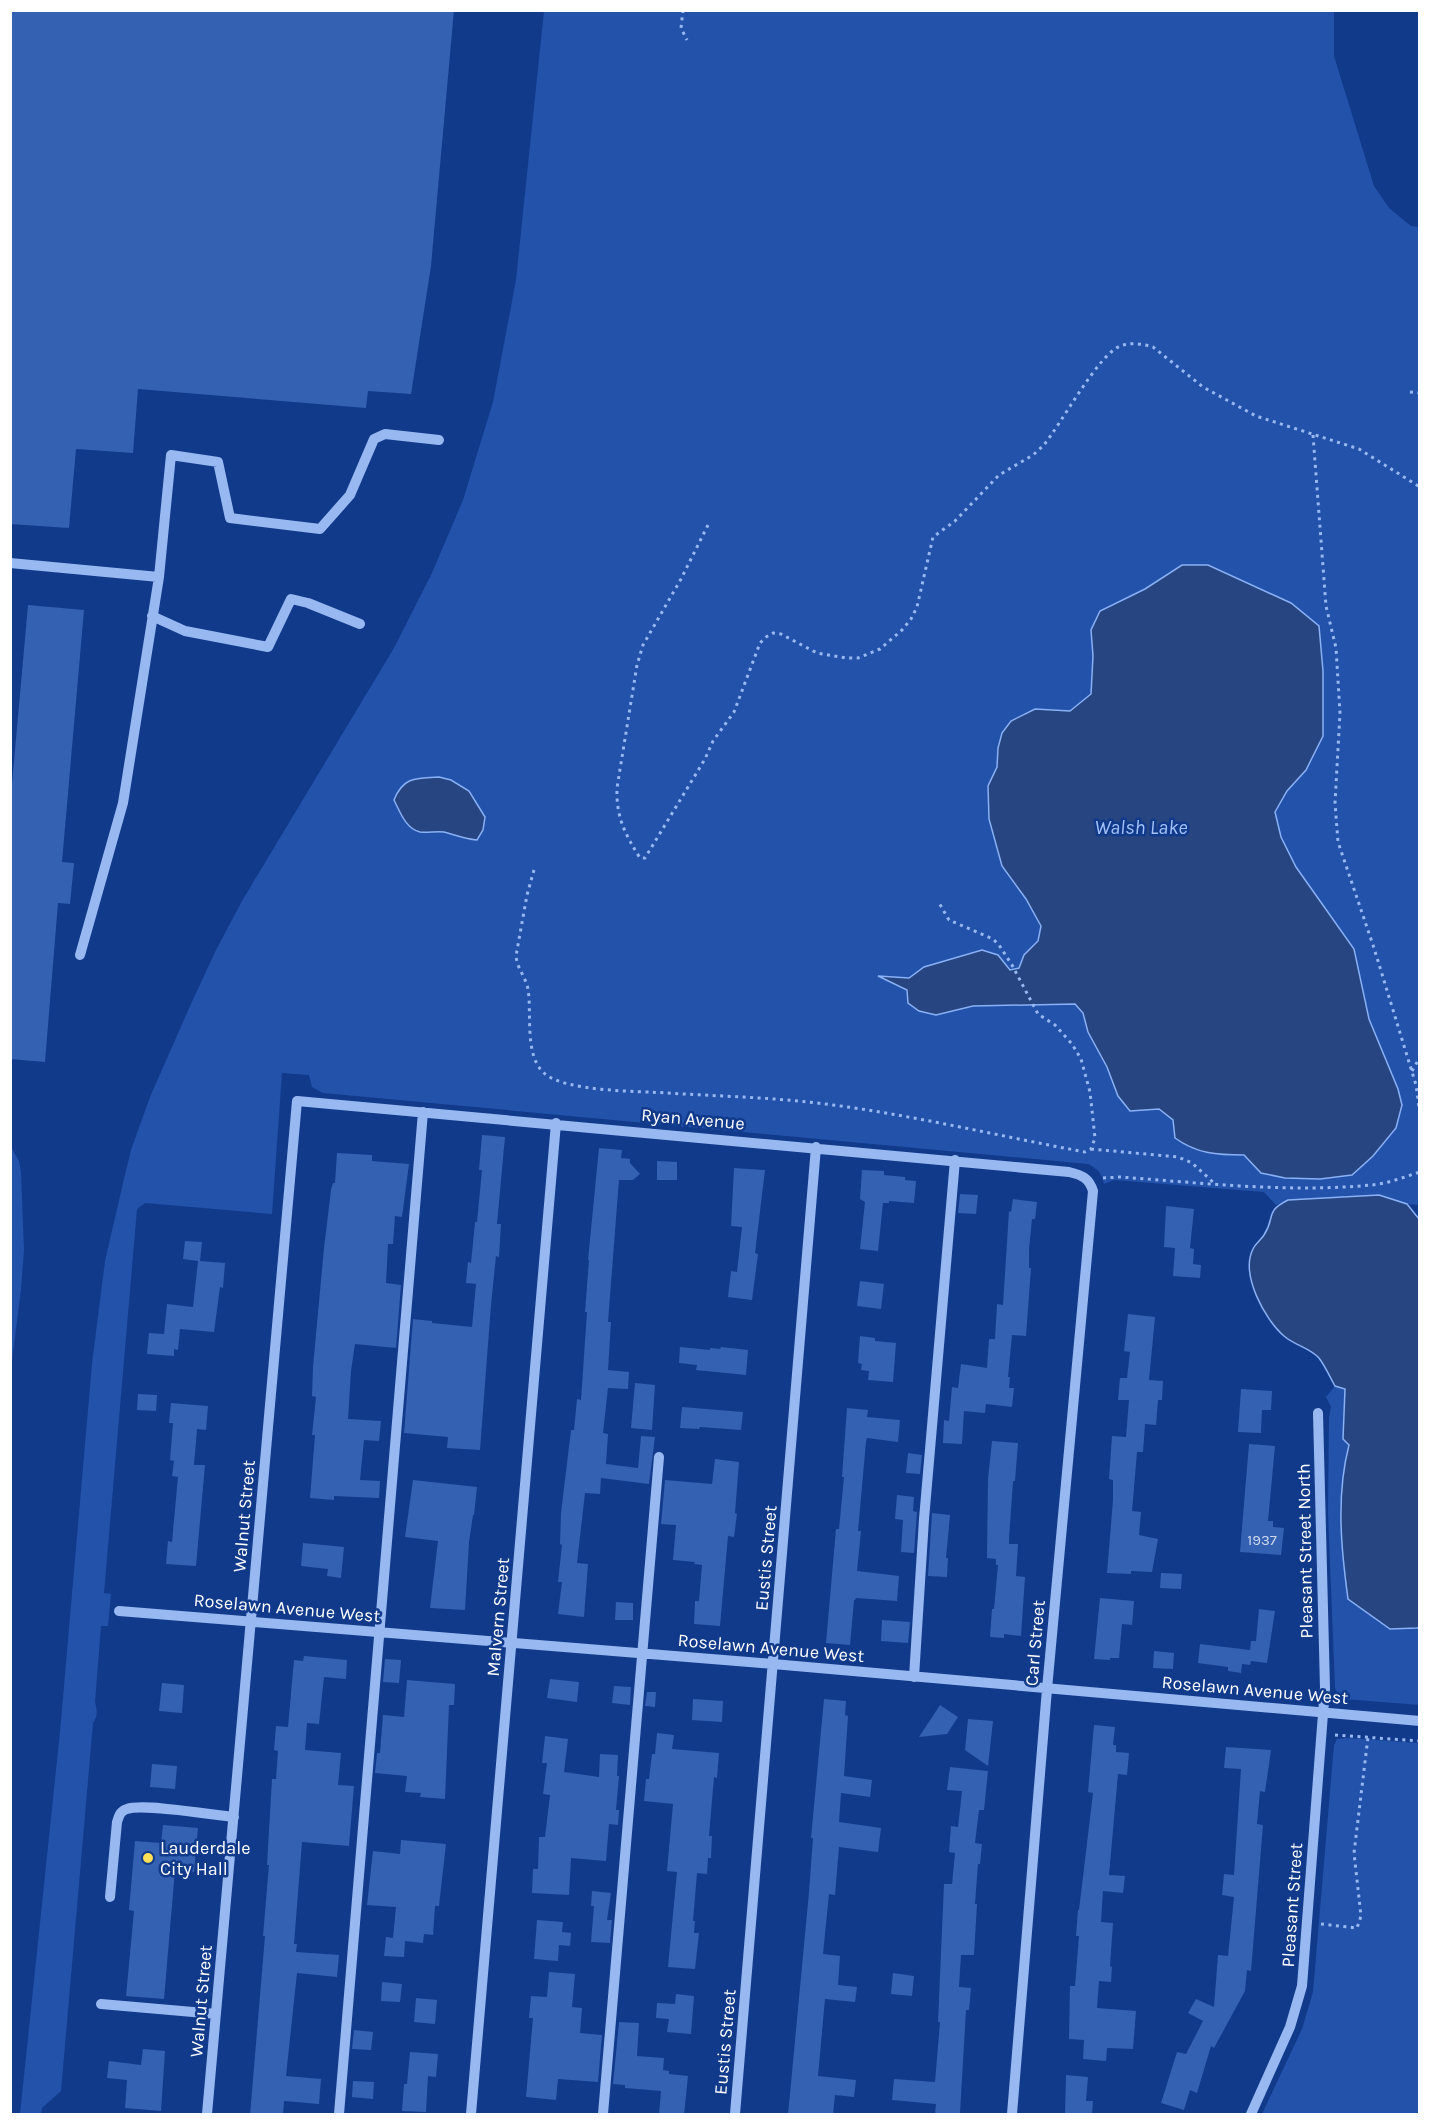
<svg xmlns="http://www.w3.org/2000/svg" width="1430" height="2125" font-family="Karla,sans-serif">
<rect width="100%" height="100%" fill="#113a8b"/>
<path fill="#2352aa" d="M544,11h790v45l40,130 15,22 22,18 8,1v978l-12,-1 -28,-9 -91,5 -12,5 -12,-13 -150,-12 -10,4c-2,-11 -6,-15 -16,-20l-765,-71 -11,-6 -3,-12 -27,-2 -10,141 -127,-11 -8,6 -33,384 7,1 -3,32h-7l-6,76c2,8 3,14 -2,21l-32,368 -19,17 -1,6h-21l40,-382 32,-368 13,-103 19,-82 7,-29 19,-53 40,-91 26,-56 26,-49 152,-253 38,-75 31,-73 30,-98 23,-122z
M11,1147l8,14 2,11 3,78 -3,39 -10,80z
M1335,1386l10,2 -2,51 6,6c-13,50 -8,103 -1,154l42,30 29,-2v78l-75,-6 -5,-2 -4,-9 -7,-175 1,-96 2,-10 -5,-10z
M1348,1738l71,5v371h-157l40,-85 11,-37 21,-247 3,-6z"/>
<path fill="#264581" stroke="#8ab1f5" stroke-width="1.5" d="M1182,565h26l83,38 28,23 4,45v65l-17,34 -19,21 -12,21 6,25 15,30 58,82 15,70 29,70 4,16 -6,23 -23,28 -21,19 -32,4 -35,-1 -24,-5 -17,-18c-26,0 -47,-1 -69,-17l-2,-18 -14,-11 -29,2 -12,-15 -11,-29 -19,-35 -5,-19 -8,-9 -102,2 -37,9 -17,-4 -11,-8 -1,-13 -29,-14 31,2 15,-11 58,-17 16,5 12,15 9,-2 5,-13 14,-14 3,-15 -15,-27 -24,-33 -13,-47 -1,-33 9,-19 1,-19 4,-15 9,-12 24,-12 35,2 21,-17 2,-38 -2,-26 9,-19 45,-22z
M439,777l12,3 18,11 16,26 -2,13 -6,10c-12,-1 -22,-5 -33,-8 -8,-1 -16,1 -24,0 -14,-3 -20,-20 -26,-32 9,-23 22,-22 45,-23z
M1379,1195l28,9 12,15 1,408 -3,1 -27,1 -42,-30c-7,-51 -12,-104 1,-154l-6,-6 2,-50 -10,-3c-5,-9 -10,-20 -16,-28 -9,-10 -25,-13 -35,-22 -19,-16 -44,-62 -31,-87 2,-5 8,-9 11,-14 12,-18 0,-23 24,-35z"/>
<path fill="#3561b2" d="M10,10h444l-23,256 -20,128 -43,-3 -2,17 -228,-19 -5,64 -57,-4 -7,79 -59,-4z
M28,605l56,5 -22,252 12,1 -4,41 -12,-1 -13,159 -35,-3v-253z
M482,1135l23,2 -8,87h4l-2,33 -3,-1 -5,49 -11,145 -33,-2 1,-11 -44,-4 9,-114 19,2v2l40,4 4,-43 -10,-1 2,-21 3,1 4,-41h2l5,-52h-3z
M599,1148l23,2 -1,8 9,1v4l10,11 -7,6h-14l-11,142h3l-3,48 21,2 -1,17 -20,-1 -5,45 5,1 -2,30 32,4 3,-32 14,1 -6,47 -48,-6 -1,16 -15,-1 -8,70 11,1 -4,53 -26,-3 4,-32h-4l4,-37 -2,-1 1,-31 10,-83h3l3,-31 4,1 6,-88h-2l4,-52h-1z
M337,1153l35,2v6l37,3 -7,53 -7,-1 -2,28h-5l-2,39 15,2 -5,63 -41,-4 -4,27 -3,48 33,2 -2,20 -15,-1 -4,40 20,1 -1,17 -45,-2v4l-24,-2 5,-63h-3l4,-38 -4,-1 1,-29 11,-119 7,-58 2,-7h2z
M657,1161l20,1v18h-20z
M734,1168l31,2 -10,83 3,1 -6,46 -24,-3 3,-26 6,1 5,-45 -11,-1z
M862,1170l22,1v4l21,2v3l11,1 -2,22 -25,-2v2h-6l-5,48 -18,-2 5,-47 -5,-3z
M960,1194l18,1 -2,19 -18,-1z
M1013,1199l24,3 -2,17h-3l-3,31v18h2l-5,68 -14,-1 -4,42h2l-1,11h5l-2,19 -26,-3 -1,9 -21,-2 -2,33 -19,-1 1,-23 5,1 3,-34 6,1 3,-24 26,4 2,-29h6l2,-35 6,1 6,-94 2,1z
M1166,1206l28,3 -4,39 4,1 -1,15 8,1 -1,13 -27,-2 2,-28 -11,-1z
M185,1241l17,1 -2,19 25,2 -2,25 -3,-1 -6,45 -34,-3 -2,21 -4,-1v7l-27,-2 2,-21 15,1 3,-30 26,3 5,-46 -15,-2z
M860,1281l24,3 -3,25 -24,-3z
M1128,1314l27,3 -6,63 14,1 -1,19h-4l-2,25 -11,-1 -2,28h-6l-5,59 9,1 -2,23 19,4 -6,33 -21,-1v3l-24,-1 6,-73v-20l-4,-1 3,-43 14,1 3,-37h-11l2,-22h7l3,-26 -6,-1z
M860,1336l15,2v3l21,2 -3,39 -25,-2 1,-9 -8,-1 1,-6 -4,-1z
M680,1347l30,3v-2l10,1 1,-2 27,3 -2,25 -50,-5 1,-5 -18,-2z
M635,1383l20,2 -3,45 -21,-2z
M1241,1389l31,2 -1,19h-9l-1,23 -23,-1z
M138,1394l19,1 -1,16 -19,-1z
M171,1403l37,3 -2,24 -9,-1 -3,36h11l-9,101 -30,-2 2,-23 4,1 6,-65 -6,-1 2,-15 -4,-1 3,-37h-4z
M682,1407l61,5 -2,18 -41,-3 -1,2 -19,-1z
M847,1408l21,2 -1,7 33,3 -2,22 -31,-4 -1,4 -8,89h3l-4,40 42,5 -2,25 -41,-3 -1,2h-1l-4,45 -24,-2 10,-114h3l5,-52h-2z
M992,1441l26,2 -3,38h-2l-4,58v5h9l-2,32 9,1 -4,59 -17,-2v4l-14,-1 2,-28h2l4,-44h-2v-6l-9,-1 1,-79z
M1249,1444l26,2 -7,75h5v6l11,1 -3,27 -41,-3z
M908,1453l14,2 -2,19 -14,-1z
M715,1459l24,3 -4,51 2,1 -3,23 -6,-1 -8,90 -26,-2 1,-23h4l3,-36 -8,-1 1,-2 -22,-2 3,-35 -15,-1 4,-44 47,4z
M413,1480l64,7 -3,28h-1l-4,27 -4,68 -35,-2 8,-67 -33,-4z
M897,1495l17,2 -1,14 4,1 -3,41 -13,-1 2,-32 -8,-1z
M932,1513l18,2 -4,43h2l-1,19 -19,-1z
M303,1543l41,4 -3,31 -14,-2 1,-7 -27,-3z
M1161,1573l21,1 -1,15 -21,-1z
M1100,1598l34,3 -2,24 -10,-1 -3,34h-9v2l-16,-1z
M616,1602l17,1v17h-18z
M1259,1609l16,2 -8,52 -16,-2 -1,4 -8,-1 -1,9 -13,-2v-4l-30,-4 2,-19 50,6 1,-9h5z
M882,1620l28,2 -2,21 -27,-2z
M1154,1651l20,2 -1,16 -20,-1z
M304,1656l43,4 -1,19 -22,-2 -5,47 -12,-1 -2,27 36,3 -3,32 16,1 -5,60 -47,-4 -8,102h3l-1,8 43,3 -2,22 -40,-4 -11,103 35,3 -2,25 -35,-3 -1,14h-33l15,-179h-2l6,-71h-2l5,-86h4l2,-28 -4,-1 2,-24 12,1 6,-67 9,1z
M385,1659l16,1 -2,23 -16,-1z
M550,1679l29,3 -2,20 -30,-4z
M407,1680l48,4 -1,21h-5l-4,94 -25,-2 1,-4 -16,-1 2,-16 -32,-3 2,-20h3l3,-38 21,2z
M162,1683l22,2 -2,28 -23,-2z
M614,1686l17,1 -1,18 -18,-2z
M647,1692h9l-1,15 -10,-1z
M693,1699l30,2 -1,21 -30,-2z
M824,1699l22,2 -1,14 3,1 -4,60 28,4 -2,17 -29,-4 -2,29 42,6 -3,24 -39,-5 -4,48 -6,-1 -6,60 17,2 -2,29 19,2 -2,15 -30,-3 -7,77 38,4 -2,17 -19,-2 -2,20h-45l21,-223 4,-54h-2z
M940,1705l18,12 -11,17 -28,3z
M968,1719l25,2 -5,45 -23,-16z
M1094,1725l21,2 -2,18h3v7l13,1 -2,22 -9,-1 -9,101 16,1 -2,17 -20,-2 -2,31 12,1 -3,43 2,1 -1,15 -12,-1 -2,27 39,3 -3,38 -26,-1 -1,13 -23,-2 1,-19 -15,-1 1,-53h5l4,-50h-3l2,-26h1l14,-117 -5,-1z
M657,1733l17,2 -2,14 47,4 -2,25 -3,-1 -5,59h3l-1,22h-3l-1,16 -10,-1 -4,48h2l-1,12h5l-4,36 -27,-2 9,-95 -10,-1 6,-67 -29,-3 2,-22h3l3,-25h3z
M545,1736l23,3 -4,33 35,5 1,-23 18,1 -1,21h2l-3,34h3l-1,15 -9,-1 -3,37 -35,-3 -2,37 -37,-2 1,-24h5l1,-32h6l5,-42 -7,-1 4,-31h-5z
M1226,1747l45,3 -6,42 -5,-1 -3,33 6,1 -12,146 -4,-1 -2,21 -31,57 -3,-2 -14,47 -7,-3 -6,20 -23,-7 16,-51 9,2 17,-33 -15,-8 8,-14 18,8 4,-52 10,1 6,-59 -12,-2 2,-21 10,1 7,-106 -17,-1z
M152,1764l25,2 -2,23 -25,-2z
M950,1767l38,4 -4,39h-5l-4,33 7,1 -2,20h-2l-3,40h2l-3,51h-13l-2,32 12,1 -2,22h-3l-6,103 -1,2h-24l1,-11 -44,-4 2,-21 41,3 5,-60h-2l6,-138h8l3,-31 -6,-1 2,-26 7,1 4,-36 -15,-1z
M163,1825l35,3 -4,44 -19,-2 -11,129 -38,-3 8,-85 -5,-1 6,-69 26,2z
M401,1840l45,4 -7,62h-4l-2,29 -9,-1 -1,9 -18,-2 -1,16 -20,-1 2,-19 7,1 3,-31 -29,-2 6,-54 27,3z
M592,1891l19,2 -4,27h5l-2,23 -19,-1 3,-36h-3z
M537,1920l26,2 -1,10 9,1 -1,13 -11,-1 -1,16 -24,-2z
M549,1972l26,2 -3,33 10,1 -2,25 22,2 -4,47 -40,-3 -2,21 -30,-3 7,-79h-4l2,-22 16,1z
M893,1973l21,3 -2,20 -21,-2z
M382,1982l20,2 -2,18 -19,-1z
M676,1994l18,2 -3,38 -24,-2 2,-13 -13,-1 1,-15 18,1z
M416,1998l21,2 -2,24 -21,-2z
M619,2022l20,1 -2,33 27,2 -1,12 6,1v3l19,2 -4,39h-25l2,-24 -36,-3v-3l-12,-1z
M354,2030l19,2 -2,18 -19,-1z
M143,2049l22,2 -4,60 -36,-3 2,-28 -20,-2 2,-17 32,4z
M410,2052l28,2 -2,23 -8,-1 -2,36 -24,-1 2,-27h3z
M1066,2075l22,2 -2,24h7l-1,14 -27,-1z
M353,2081l21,1 -1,17 -21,-2z"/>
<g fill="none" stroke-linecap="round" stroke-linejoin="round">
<path stroke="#98b8f1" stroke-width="3" stroke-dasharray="3 4.5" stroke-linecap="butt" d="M683,10l-2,18 6,12
M1410,392l10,1
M1313,435l13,171 10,42 4,65 -5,90 3,39 36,106 42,137 4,30
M708,525l-27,54 -38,66 -6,20 -20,123c-1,29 8,46 23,70h5l60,-99 8,-18 21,-29 26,-69 6,-6 7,-4 8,1 36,19 29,5h12l22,-9 22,-19 9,-11 6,-12 16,-70 22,-16 44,-46 34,-20 10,-9c19,-23 54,-90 77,-100 11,-4 23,-2 33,1l50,40 53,29 103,33 61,38
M534,870l-7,25 -11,61c1,12 10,22 12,33 4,24 -4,66 16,84 21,19 94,18 123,20 47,3 94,4 141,9 93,10 185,33 277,50l6,-3 4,-11 -5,-46 -9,-33 -9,-15 -17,-19 -17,-11 -26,-49 -13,-20 -6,-6 -44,-19 -11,-19
M1412,1071l8,-14
M1091,1149l87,8 14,6 22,20
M1103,1178l17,-1c83,6 168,16 251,8 16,-1 33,-8 49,-13
M1335,1735l85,6
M1321,1924l36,4 4,-12 -7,-63 14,-116"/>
<path stroke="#98b8f1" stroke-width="10" d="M10,563l149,14
M152,616l33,15 83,16 23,-48 17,4 52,21
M80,955l43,-152 36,-226 12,-122 47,7 12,56 90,11 30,-34 24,-56 11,-5 54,6
M119,1611l654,53 647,57
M914,1677l10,-158 31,-359
M110,1897l7,-75c2,-6 3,-11 10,-13 16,-6 86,6 107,8
M101,2004l115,10
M207,2114l90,-1013 772,71c13,3 20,6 24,19l-46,498 -35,425
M339,2114l84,-1002
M471,2114l85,-991
M603,2114l56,-657
M735,2114l81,-967
M1251,2114l39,-87 12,-41 23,-298 -7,-275"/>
</g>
<circle fill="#ffdf58" stroke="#113a8b" stroke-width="2" cx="148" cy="1858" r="6"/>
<g text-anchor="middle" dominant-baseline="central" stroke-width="5" stroke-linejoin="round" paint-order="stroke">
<g font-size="15" fill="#ccd8ec">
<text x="1262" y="1540">1937</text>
</g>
<g font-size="18" fill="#fff" stroke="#113a8b">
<text transform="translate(693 1119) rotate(5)">Ryan Avenue</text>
<text transform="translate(244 1516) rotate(-85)">Walnut Street</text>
<text transform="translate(1305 1551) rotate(-91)">Pleasant Street North</text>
<text transform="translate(766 1558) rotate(-85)">Eustis Street</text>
<text transform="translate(287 1608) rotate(5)">Roselawn Avenue West</text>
<text transform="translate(498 1617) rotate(-85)">Malvern Street</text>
<text transform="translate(1035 1643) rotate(-85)">Carl Street</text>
<text transform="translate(771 1648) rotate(5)">Roselawn Avenue West</text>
<text transform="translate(1255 1690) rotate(5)">Roselawn Avenue West</text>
<text transform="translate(1292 1905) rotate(-86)">Pleasant Street</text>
<text transform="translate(201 2001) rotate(-85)">Walnut Street</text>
<text transform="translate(725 2042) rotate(-85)">Eustis Street</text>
</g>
<g font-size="18" fill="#fff" stroke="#113a8b" text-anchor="start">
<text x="160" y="1848">Lauderdale<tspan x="160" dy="21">City Hall</tspan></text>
</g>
<g font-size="20" font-style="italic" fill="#a4c2f9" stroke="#113a8b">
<text x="1141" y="827">Walsh Lake</text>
</g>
</g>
<rect width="1430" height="2125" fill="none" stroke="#ffffff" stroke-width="24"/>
</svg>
